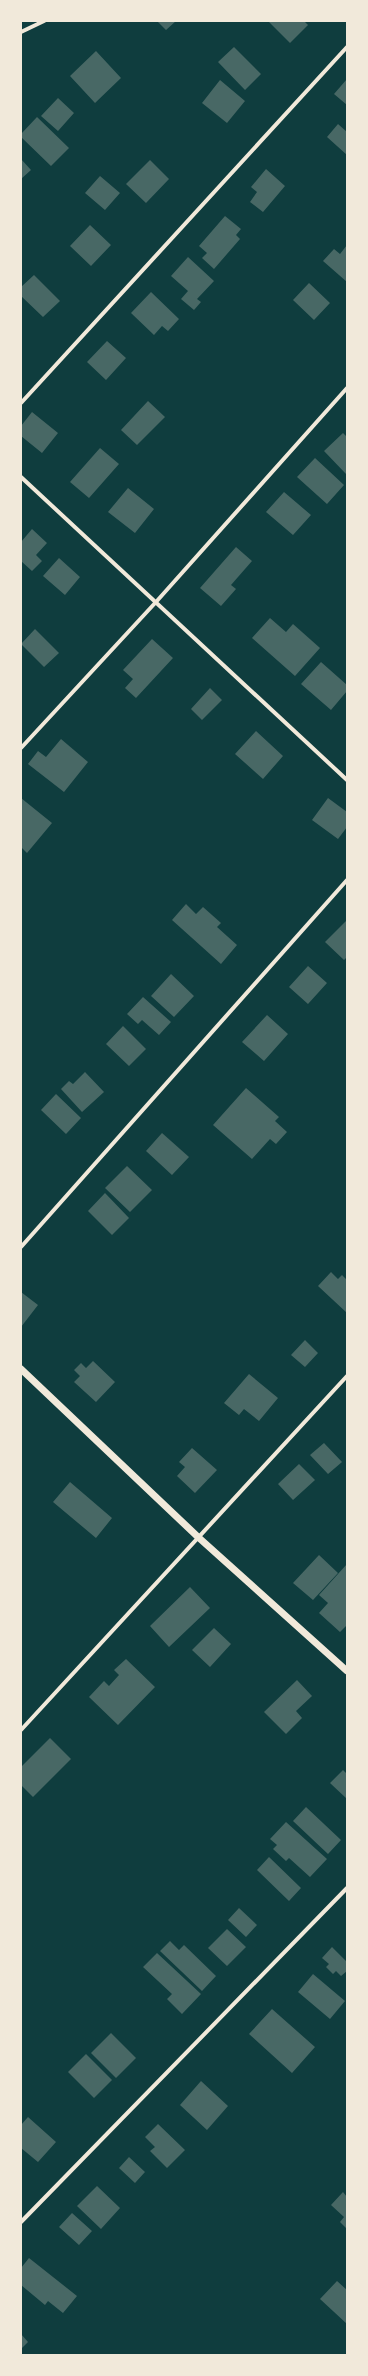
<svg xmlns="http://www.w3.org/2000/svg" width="368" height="2376" font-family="Inter,sans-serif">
<rect width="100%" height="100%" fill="#0f3d3e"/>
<path fill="#486865" d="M157,21h19l-10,9z
M268,21h36l4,4 -18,18z
M234,47l27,27 -16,16 -27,-28z
M96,51l25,27 -26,25 -25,-27z
M347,79v26l-13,-11z
M220,80l25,21 -18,22 -25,-20z
M58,98l16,15 -16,18 -17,-15z
M37,117l32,31 -18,18 -30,-29v-3z
M338,124l9,8v23l-20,-18z
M21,159l10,11 -10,9z
M150,160l19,19 -23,24 -20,-19z
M266,169l19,17 -22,26 -13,-10 7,-10 -6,-5z
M100,176l20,17 -15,17 -20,-17z
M225,216l16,13 -5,6 4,4 -26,30 -12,-11 5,-5 -8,-7z
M90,225l21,20 -20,21 -21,-20z
M347,245v37l-24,-21 11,-12 6,5z
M188,257l26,24 -17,18 4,3 -7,8 -13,-11 7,-8 -17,-15z
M34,275l26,26 -17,16 -22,-21v-9z
M309,283l21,20 -16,17 -21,-20z
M151,292l28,27 -11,12 -6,-5 -8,9 -23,-22z
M107,341l19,17 -20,22 -19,-18z
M148,401l17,16 -28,28 -16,-15z
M32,412l26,21 -16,20 -21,-17v-10z
M343,433l4,4 -1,37 -22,-23z
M100,448l19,16 -30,34 -19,-16z
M315,458l29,27 -17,19 -30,-27z
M128,488l26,21 -19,24 -27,-21z
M284,492l27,23 -18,20 -27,-23z
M32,529l15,14 -11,12 6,6 -10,10 -11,-10v-19z
M236,547l16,14 -21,24 5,4 -15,17 -21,-18z
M59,558l21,19 -15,18 -22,-19z
M270,618l16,14 7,-8 27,24 -25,28 -43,-38z
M35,629l24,24 -15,14 -23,-23z
M152,639l21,19 -37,40 -11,-10 8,-9 -10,-9z
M321,662l26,23v6l-16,19 -30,-26z
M210,688l12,12 -20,20 -11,-11z
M256,731l27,25 -20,23 -28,-25z
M61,739l27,23 -24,30 -36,-28 10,-13 8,6z
M21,798l31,25 -25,30 -6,-6z
M328,798l19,14v15l-9,12 -26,-19z
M186,904l10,10 7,-7 18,16 -4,4 20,18 -16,19 -49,-44z
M347,920v37l-3,3 -19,-18z
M308,966l19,17 -19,21 -19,-17z
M171,974l23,22 -20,21 -23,-21z
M143,997l28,25 -12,13 -17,-15 -4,4 -11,-10z
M267,1015l21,19 -24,27 -22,-19z
M123,1026l23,23 -17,17 -23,-22z
M85,1072l19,20 -22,20 -21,-23 8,-8 4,3z
M246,1088l33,29 -4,4 12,11 -11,12 -6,-5 -18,20 -39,-34z
M56,1094l25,24 -15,16 -25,-24z
M162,1133l27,24 -17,18 -26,-24z
M127,1166l25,24 -22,22 -25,-24z
M105,1193l24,25 -17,17 -24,-24z
M331,1272l7,7 4,-4 5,5v33l-29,-27z
M21,1292l17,13 -17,22z
M305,1340l13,13 -13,14 -14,-12z
M93,1361l22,21 -19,20 -22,-20 6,-6 -6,-6 7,-7 5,5z
M249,1374l29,24 -19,23 -15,-12 -5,6 -15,-12z
M324,1443l18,19 -14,12 -18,-19z
M192,1448l25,22 -22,23 -18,-17 8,-9 -6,-5z
M299,1464l16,16 -22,20 -15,-16z
M70,1482l42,36 -16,20 -43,-36z
M319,1555l19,18 -25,27 -20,-17z
M347,1564v61l-7,7 -21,-19 9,-10 -9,-8z
M190,1587l20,21 -41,39 -19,-21z
M214,1628l17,16 -21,23 -18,-17z
M126,1659l29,28 -37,38 -29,-28 15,-16 5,5 10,-11 -5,-5z
M297,1680l15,16 -16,15 6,7 -16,16 -22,-22z
M50,1738l21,21 -38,38 -12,-12v-18z
M343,1770l4,4v25l-17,-16z
M306,1807l35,33 -13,14 -35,-33z
M286,1822l41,37 -17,18 -21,-19 -3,3 -13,-12 4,-4 -7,-6z
M269,1857l32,31 -12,13 -32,-31z
M239,1908l18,17 -11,12 -18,-17z
M227,1929l19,18 -19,19 -19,-18z
M170,1941l9,9 5,-5 32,31 -14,15 -42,-40z
M332,1947l15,15v9l-6,5 -5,-5 -3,3 -7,-7 3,-3 -7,-6z
M157,1953l44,41 -19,20 -15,-15 5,-5 -29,-27z
M313,1974l32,27 -15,18 -32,-27z
M272,2009l43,38 -23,26 -43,-39z
M111,2033l25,25 -20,20 -25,-25z
M86,2054l26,26 -18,18 -26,-26z
M201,2081l27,25 -21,24 -27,-25z
M28,2117l28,25 -18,20 -17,-14v-23z
M158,2124l27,26 -18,18 -17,-17 5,-4 -10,-10z
M129,2157l16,15 -10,11 -16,-15z
M97,2186l23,22 -19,21 -24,-23z
M343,2192l4,5v32l-7,-7 4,-5 -13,-12z
M72,2213l20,18 -13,14 -20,-18z
M29,2258l48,38 -14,17 -15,-12 -3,4 -24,-20v-17z
M337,2281l10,9v34l-27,-25z
M21,2334l7,8 -7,7z"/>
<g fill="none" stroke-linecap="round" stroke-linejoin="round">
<path stroke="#f1e9da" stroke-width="4" d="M21,32l23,-11
M21,403l326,-356
M21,477l326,303
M21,748l135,-146 191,-214
M21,1247l326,-367
M21,1730l326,-354
M21,2222l326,-334"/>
<path stroke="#f1e9da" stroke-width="7" d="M21,1369l177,168 149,134"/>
</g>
<rect width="368" height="2376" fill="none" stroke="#f1e9da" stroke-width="44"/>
</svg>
